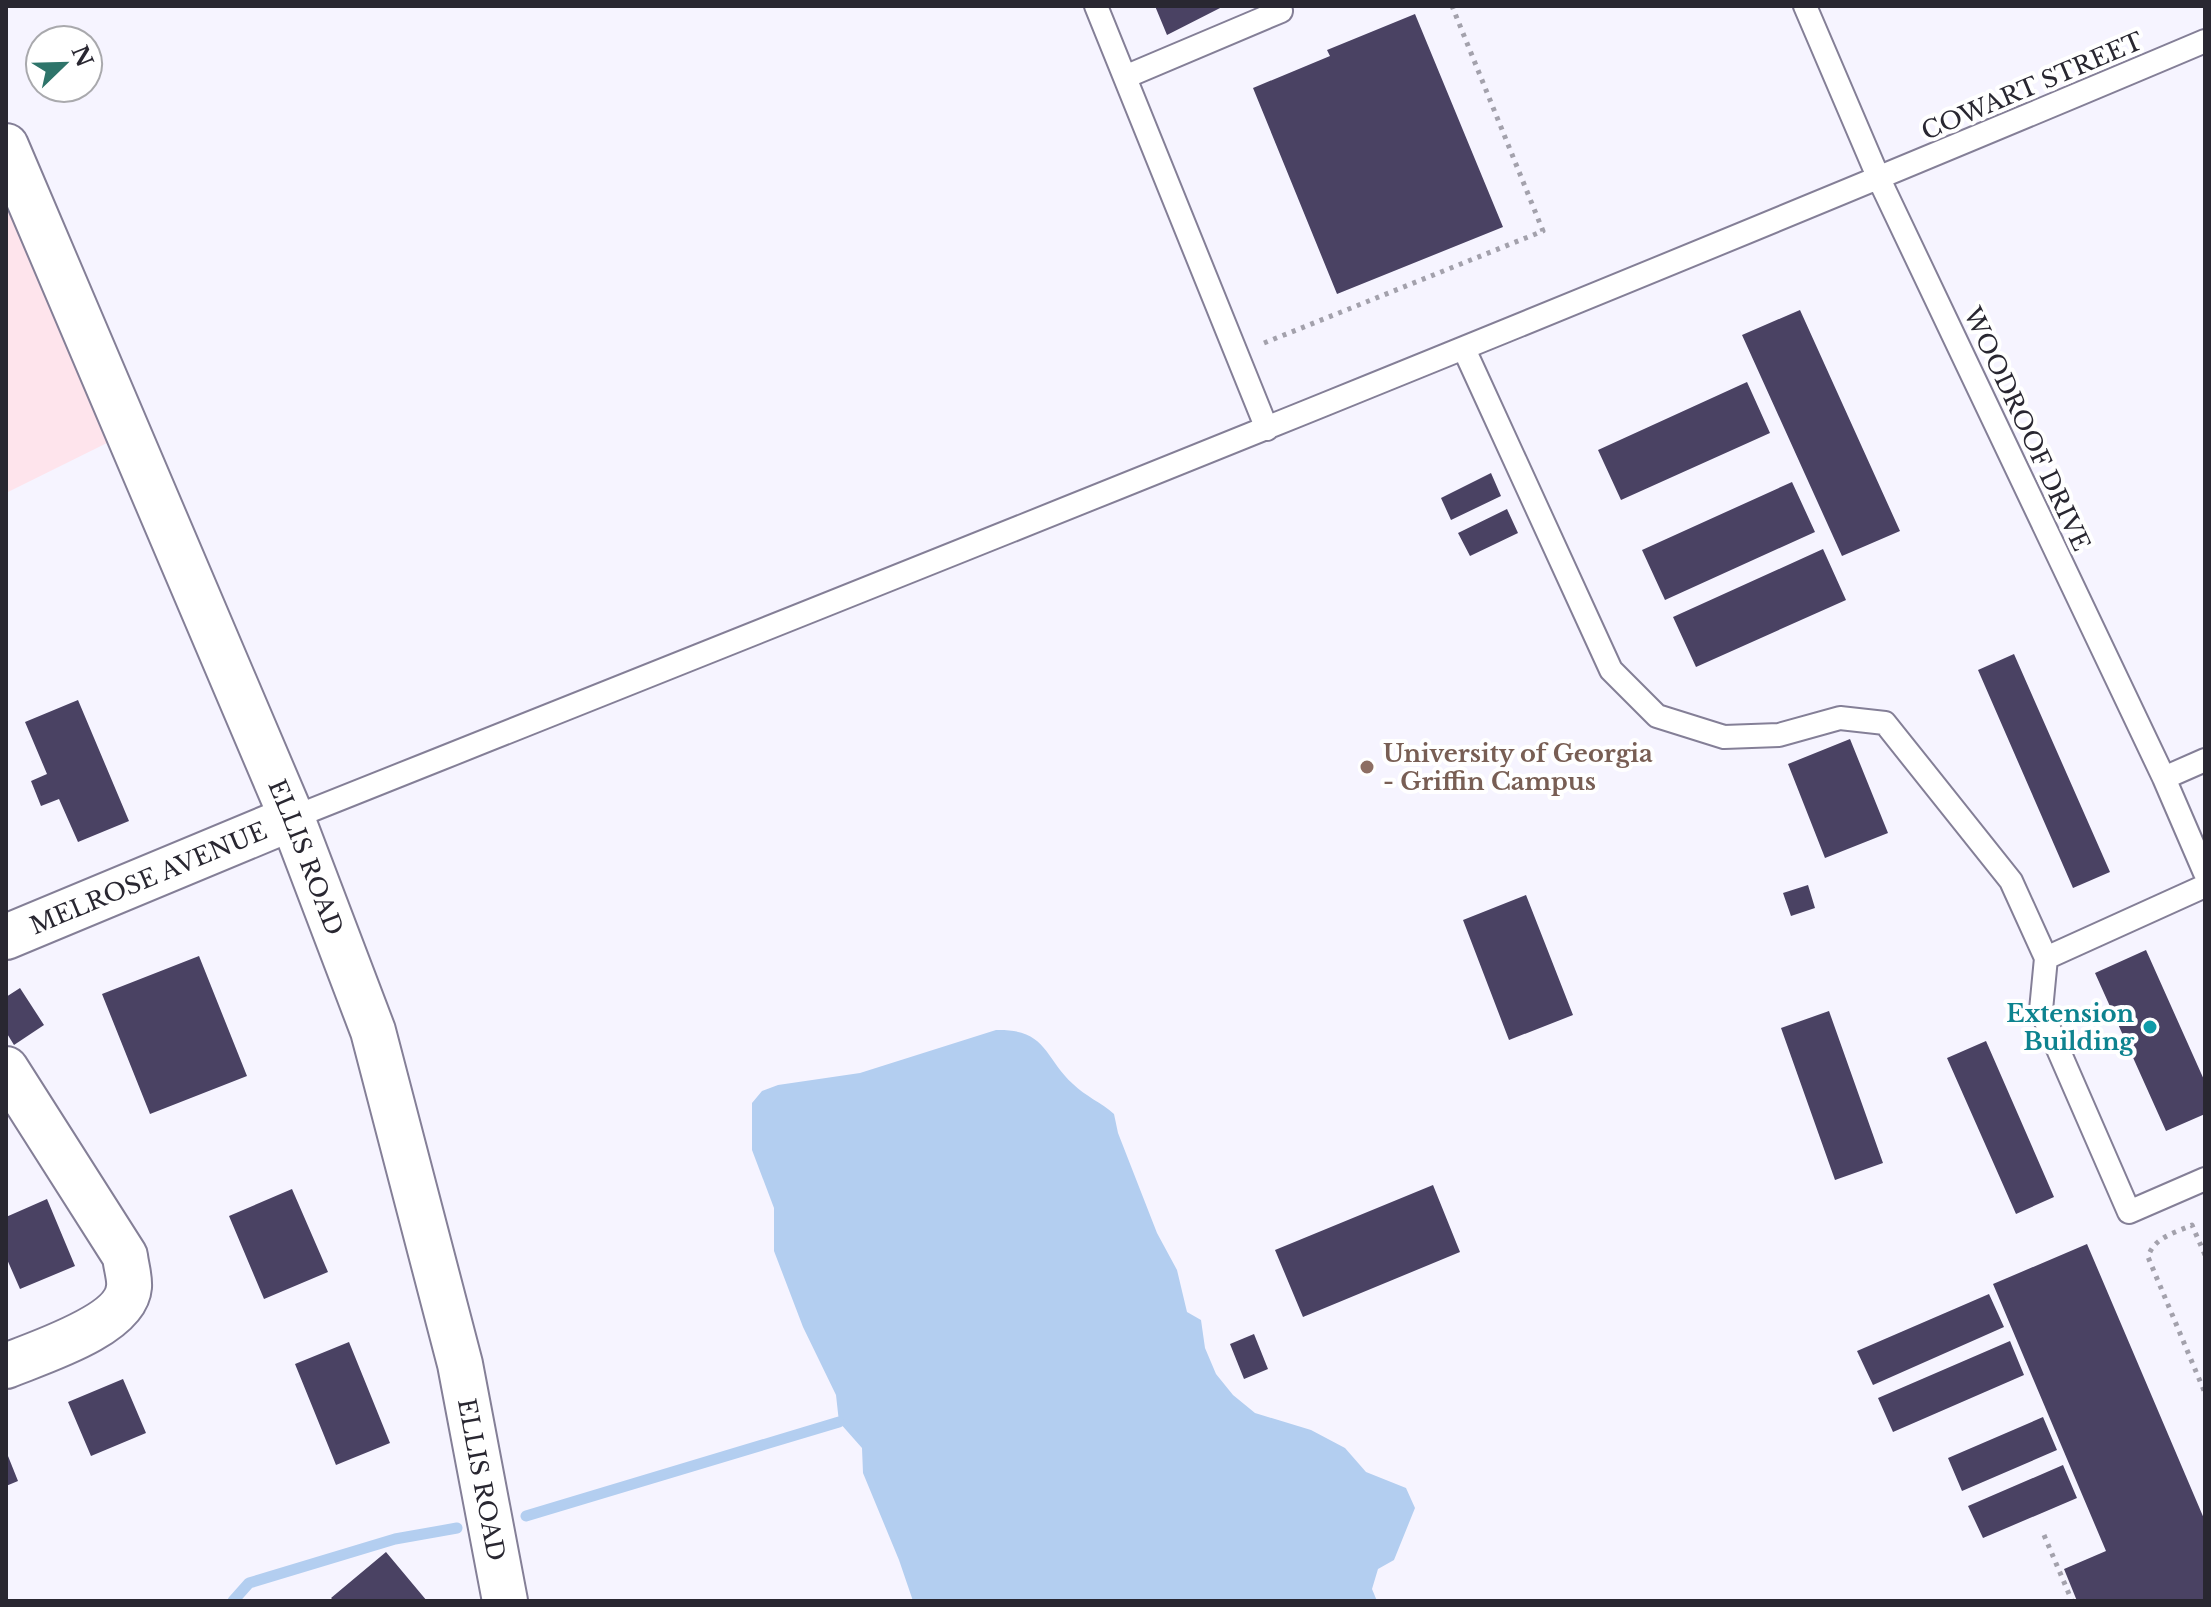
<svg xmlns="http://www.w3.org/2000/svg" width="2211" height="1607" font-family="'Libre Baskerville',serif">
<rect width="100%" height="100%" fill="#f6f4ff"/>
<path fill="#fee4ec" d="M6,164l109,275 -109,54z"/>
<path fill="#b3cef0" d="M996,1030c51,-1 47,26 77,54 12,12 29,19 41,30l4,19 39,100 20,37 10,42 14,8 4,28 11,26 17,21 22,18 56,17 34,18 21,24 40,16 9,20 -21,52 -16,9 -6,20 5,12h-464l-14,-41 -36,-87 -1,-25 -23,-26 -3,-27 -33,-68 -29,-76v-43l-22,-58v-47l10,-12 16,-6 82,-12z"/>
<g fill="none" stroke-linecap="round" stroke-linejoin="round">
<path stroke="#b3cef0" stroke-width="11" d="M526,1516l313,-94
M233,1601l16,-18 146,-44 62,-11"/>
</g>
<path fill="#4a4263" d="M1155,6h69l-57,29z
M1415,14l88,213 -166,67 -84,-206 77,-32 -3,-6z
M1800,310l100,221 -58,25 -100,-221z
M1747,382l23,51 -149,67 -23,-50z
M1491,473l10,23 -50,24 -10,-22z
M1792,482l23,50 -150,68 -23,-50z
M1507,509l11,24 -48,23 -12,-23z
M1823,549l23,51 -150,67 -23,-50z
M2014,654l96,218 -37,16 -95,-218z
M78,700l51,121 -51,21 -19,-43 -18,7 -10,-25 16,-7 -22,-52z
M1850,739l38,94 -63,25 -37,-94z
M1808,885l7,23 -24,8 -8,-23z
M1526,895l47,120 -64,25 -46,-120z
M2146,950l59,132v32l-39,17 -71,-158z
M199,956l48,120 -97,38 -48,-120z
M20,988l24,37 -30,20 -8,-13v-35z
M1829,1011l54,152 -48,17 -54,-152z
M1986,1041l68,156 -38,17 -69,-156z
M1433,1185l27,67 -157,65 -28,-67z
M292,1189l36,83 -64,27 -35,-83z
M47,1199l28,67 -55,23 -14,-32v-40z
M2087,1244l118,277v80h-128l-13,-32 42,-18 -113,-267z
M1989,1294l15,33 -131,58 -16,-34z
M1254,1334l14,35 -24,10 -14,-35z
M2010,1341l14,34 -131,57 -15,-34z
M349,1342l41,101 -54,22 -41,-101z
M123,1379l23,54 -55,23 -23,-54z
M2043,1417l14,33 -95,41 -14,-33z
M6,1451l12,30 -12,5z
M2063,1465l14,33 -94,40 -15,-32z
M386,1552l41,49h-93l-3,-3z"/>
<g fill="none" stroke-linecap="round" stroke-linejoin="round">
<defs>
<path id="service" d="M1096,6l171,423
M1805,6l74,173 285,599 41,95
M1125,77l156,-66 -3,-5
M1464,349l147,321 46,46 67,21 55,-2 61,-17 45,5 126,158 35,77
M2164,778l41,-18
M292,818c639,-255 1279,-509 1913,-777
M2205,886l-159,72 -5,52 88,202 76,-33"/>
<g id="minor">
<path id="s1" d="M6,937l286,-119"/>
<path d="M6,1069l119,187c1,10 5,22 4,31 -3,39 -92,66 -123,79"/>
</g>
<g id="tertiary">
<path id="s2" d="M6,146l286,672 81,213 87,333 45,237"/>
</g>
</defs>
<use href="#service" stroke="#847f97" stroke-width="26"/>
<use href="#minor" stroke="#847f97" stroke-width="48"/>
<use href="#tertiary" stroke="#847f97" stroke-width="48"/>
<path stroke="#a3a1ac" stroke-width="5" stroke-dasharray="4 6" stroke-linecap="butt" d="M1264,343l279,-112 -91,-225
M2205,1255l-13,-30c-17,8 -38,12 -44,32l57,136
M2044,1535l28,66"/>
<use href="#service" stroke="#fff" stroke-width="22"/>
<use href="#minor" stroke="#fff" stroke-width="44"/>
<use href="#tertiary" stroke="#fff" stroke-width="44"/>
</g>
<circle fill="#8d6e63" stroke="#fff" stroke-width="3" cx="1367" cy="767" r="8"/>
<circle fill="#0f9aa8" stroke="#fff" stroke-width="3" cx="2150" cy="1027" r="8"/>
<g text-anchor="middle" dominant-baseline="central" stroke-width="8" stroke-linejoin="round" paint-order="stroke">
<g font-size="24" fill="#292731" stroke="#fff">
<text transform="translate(2032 86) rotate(-23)">COWART STREET</text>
<text transform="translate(2027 429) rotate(65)">WOODROOF DRIVE</text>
<text stroke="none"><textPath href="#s2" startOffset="772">ELLIS ROAD</textPath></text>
<text stroke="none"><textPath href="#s1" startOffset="154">MELROSE AVENUE</textPath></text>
<text stroke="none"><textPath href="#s2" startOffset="1420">ELLIS ROAD</textPath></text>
</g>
<g font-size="24" font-weight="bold" fill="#785e54" stroke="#fff" text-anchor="start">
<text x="1383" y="753">University of Georgia<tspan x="1383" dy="28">- Griffin Campus</tspan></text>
</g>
<g font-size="24" font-weight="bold" fill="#0d838f" stroke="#fff" text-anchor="end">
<text x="2134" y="1013">Extension<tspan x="2134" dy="28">Building</tspan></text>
</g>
</g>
<rect width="2211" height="1607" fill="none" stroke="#292731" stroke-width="16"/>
<g transform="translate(64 64) rotate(67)"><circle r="38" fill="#ffffff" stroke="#a9a9ad" stroke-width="2"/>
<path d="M0-6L14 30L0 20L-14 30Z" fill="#2e746a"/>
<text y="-12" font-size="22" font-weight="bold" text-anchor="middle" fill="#292731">N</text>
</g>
</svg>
